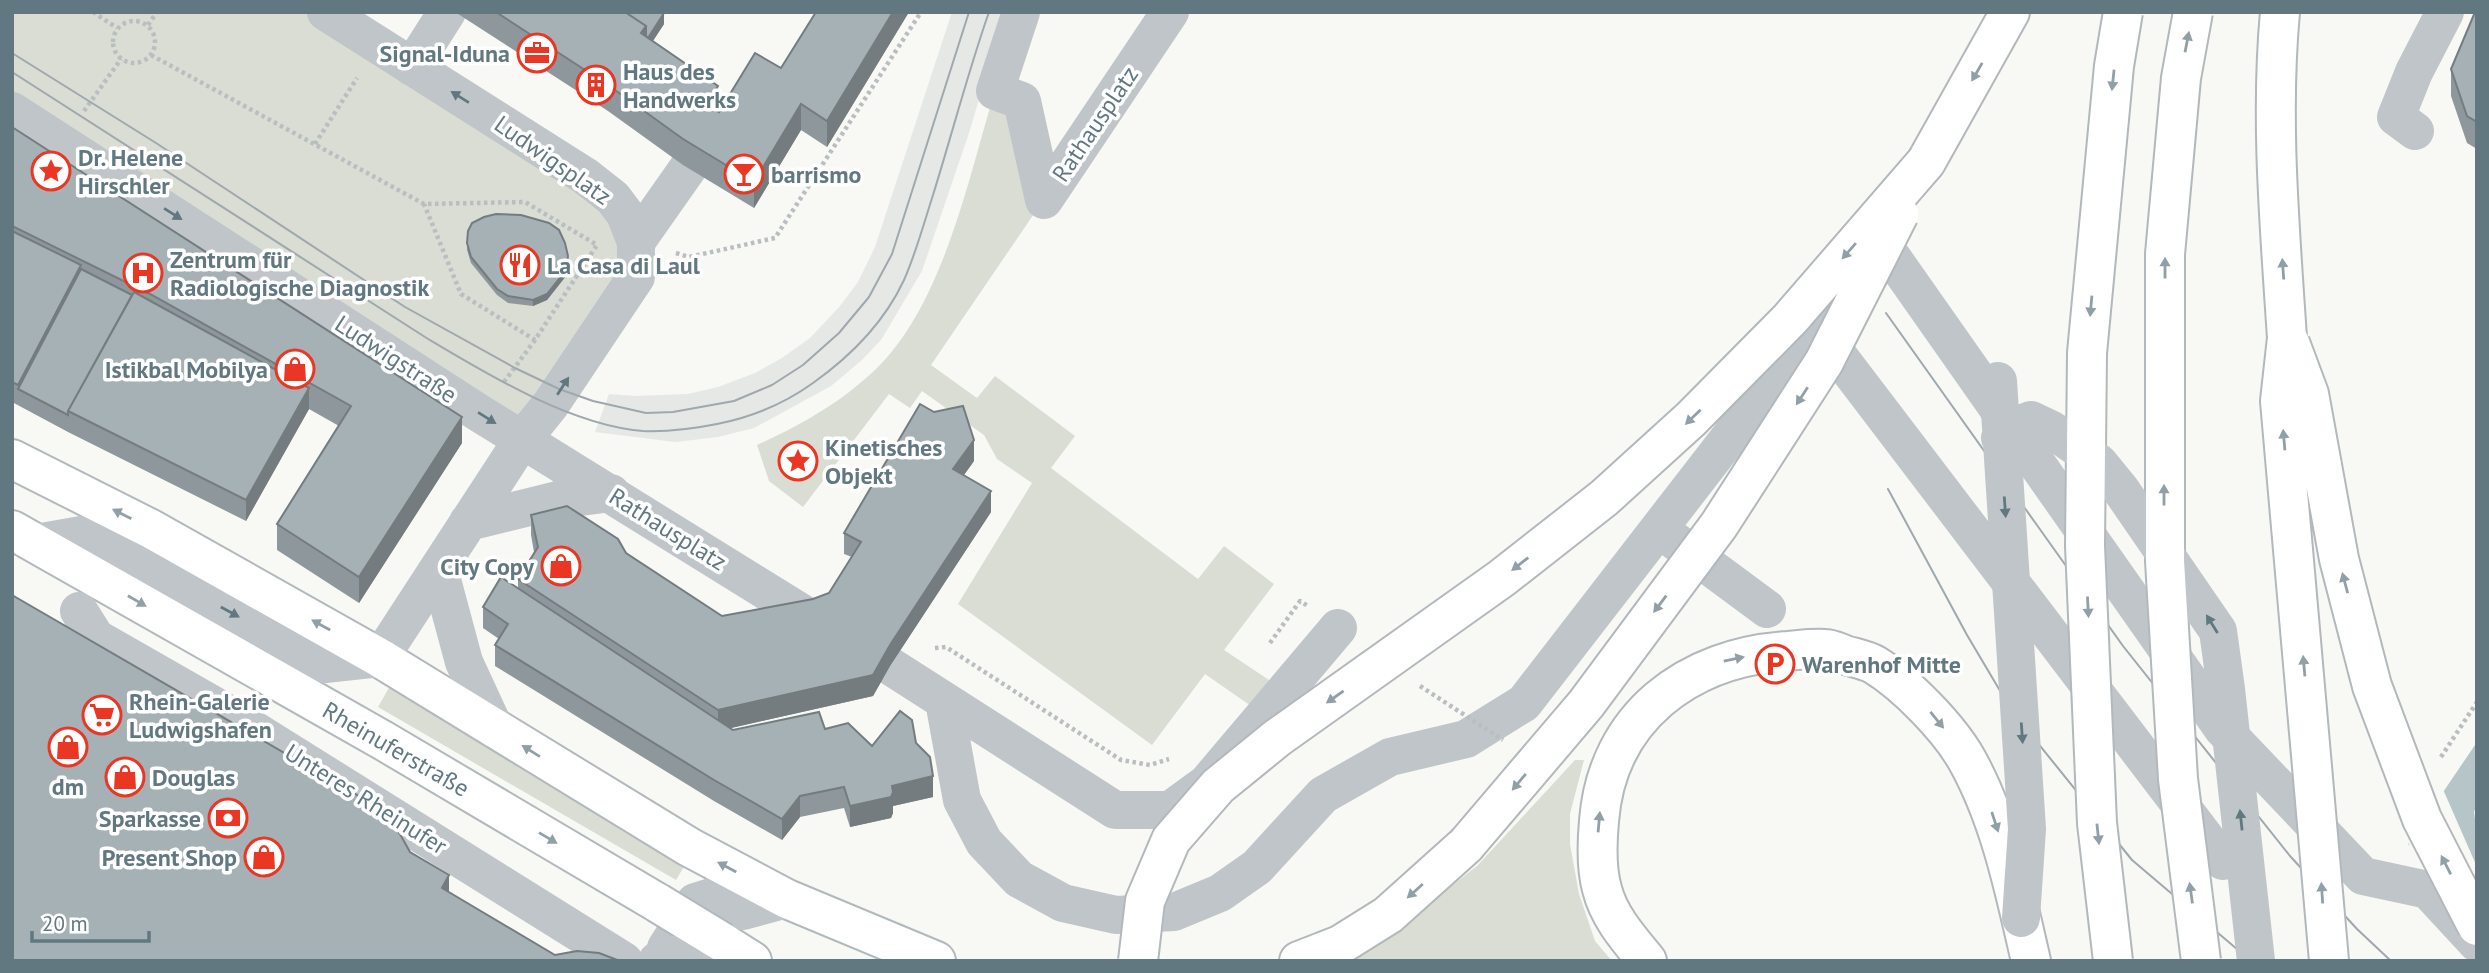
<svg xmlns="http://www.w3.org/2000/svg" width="2489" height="973" font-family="'PT Sans',sans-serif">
<rect width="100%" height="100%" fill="#f8f8f5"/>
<path fill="#e6e8e6" d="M952,12h53l-36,121 -47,138 -41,69 -19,20 -31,26 -77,42 -36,9 -43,5 -80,-10 14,-38 26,2 53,-2 30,-7 37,-14 27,-15 28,-20 30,-32 18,-24 17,-35z"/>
<path fill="#d9ddd4" d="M12,12h314l259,164 51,66 -114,198 -510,-329z
M994,94l26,9 22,99 -111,163 46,33 18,-22 80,60 -24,32 147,111 26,-33 50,38 -50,66 48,32 -18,26 -49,-34 -53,71 -194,-141 74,-121 -35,-24 -13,-24 -62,-44 -12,17 -21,-14 -86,113 -34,-26 -12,-36c44,-20 85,-43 120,-77 66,-65 91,-188 117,-274z
M390,686l247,153 48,26 -9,15 -298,-173z
M1575,760h9l-14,54v30l9,50 16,47 17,20h-266l36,-21 95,-74z"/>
<path fill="#b6c6c8" d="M2477,742v63l-3,7 3,20v73l-69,-61z"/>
<path fill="#f8f8f5" d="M2442,787l35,80v42l-63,-55 -7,-14z"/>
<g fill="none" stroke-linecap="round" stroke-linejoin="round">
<defs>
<path id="major" d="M12,459l139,70 229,129 309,189 98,52 149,62
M12,530l372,211 274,162
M722,942l30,19"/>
<path id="highway" d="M2280,12c-10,108 0,218 7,326
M1926,162l84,-150
M1299,961l41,-16 48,-30 78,-70
M1647,961c-18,-22 -38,-44 -45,-72 -6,-21 -5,-46 -3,-68 8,-104 89,-164 189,-170 12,-1 25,-3 37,-2 7,0 14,4 20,6 10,3 22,5 30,10 31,19 74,63 92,95 34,61 48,132 64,201"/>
</defs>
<use href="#major" stroke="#b2b9bc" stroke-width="42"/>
<use href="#highway" stroke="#b2b8bb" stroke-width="42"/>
<path stroke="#b9bec0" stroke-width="4.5" stroke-dasharray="3.5 3.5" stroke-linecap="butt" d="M93,12l24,16
M113 42a21 21 0 1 1 42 0a21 21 0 1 1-42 0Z
M148,25l9,-13
M151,55l273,149 101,-2 72,43 -62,95 -74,-46 -37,-90
M84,111l37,-52
M315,144l42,-66
M676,253l13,4 86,-19 146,-226
M504,382l31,-42
M1270,643l30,-42 8,5
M935,648l11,-1 175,113 29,5 19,-6
M2441,757l36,-55"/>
<path stroke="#bfc5c8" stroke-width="38" d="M1021,12l-26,79 27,10 22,99 126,-188
M412,67l35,-55
M12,111l467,302 334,207
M2415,131l-19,-14 18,-45 31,-60
M636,242l52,-74
M1821,333l402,528
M468,522l90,-22 53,-7
M1671,538l96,71
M36,543l51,-9 238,130 55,-6 142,-218 29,-36 85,-127v-35l-11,-28 -12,-16 -28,-22 -259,-164
M439,569l25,93 31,67
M79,611l17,27 126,72 402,251
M890,666l225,144h55l37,-27 131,-155
M944,701l18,99 22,42 35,37 44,24 53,12 58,-3 46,-19 37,-26 66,-72 67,-38 76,-18 58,-36 208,-269 157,-181 334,476 140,147 65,14 49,53
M666,948l29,-46 19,-6 29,15 44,-12"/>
<use href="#major" stroke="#fff" stroke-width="38"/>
<use href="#highway" stroke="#fff" stroke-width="38"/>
<path stroke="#9ea8ad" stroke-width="2" d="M12,53l144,90 249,164 110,61 44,21 34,12 53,12 27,-1 61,-11 38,-16 31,-20 36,-32 30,-36 23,-43 77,-242
M12,72l413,265c62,37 145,88 218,94 25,1 49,-2 74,-7 35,-7 67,-20 96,-41 38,-27 71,-60 91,-103 12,-27 20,-57 29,-85 19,-61 35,-123 56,-183
M1886,313l237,333 167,210 67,73 34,32
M1888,489l79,146 45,76 120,149 119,101"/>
<defs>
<path id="major-bridge" d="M658,903l64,39"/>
<path id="highway-bridge" d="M2193,12l-12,66 -16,176v307l13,218 23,182
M2287,338l-7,63 49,560
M2290,343l19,51 30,165 33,127 50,133 55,107
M1466,845l120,-141 133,-179 105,-163 75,-148
M1138,961l7,-60 26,-61 47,-54 59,-48 225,-160 102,-80 87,-79 99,-100 136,-157
M2113,961l-16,-138 -12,-277 2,-193 27,-287 9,-54"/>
</defs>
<use href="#major-bridge" stroke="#b2b9bc" stroke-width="42" stroke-linecap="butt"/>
<use href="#highway-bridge" stroke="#b2b8bb" stroke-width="42" stroke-linecap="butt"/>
<path stroke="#b9bec0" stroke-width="4.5" stroke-dasharray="3.5 3.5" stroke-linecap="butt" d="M1420,686l83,54"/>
<path stroke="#bfc5c8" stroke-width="38" d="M1998,381l29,448 -6,89
M2000,438l11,-10 20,-8 21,10 47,33 22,27 97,141 8,58 30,272
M657,961c11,-9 26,-8 38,0"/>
<use href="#major-bridge" stroke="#fff" stroke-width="38"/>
<use href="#highway-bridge" stroke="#fff" stroke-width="38"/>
</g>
<path fill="#8e989c" d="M455,12h209v12l-11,17 65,45 1,26 62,-44 128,-56 -82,135 -26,-17 -47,78 -71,-43 -75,-54z
M2477,12v137l-10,-6 -16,-47v-27z
M12,127l450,316 -103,160 -82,-53v-26l62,-98 -30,-17 -63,112 -178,-89 -56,-30z
M468,231l100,32 -2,13 -19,24 -14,6 -25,-3 -11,-8 -26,-32 -4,-13z
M974,461l-10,14 27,37 -101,154 -17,30 -142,32 2,2 92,-1 47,17 44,-3 17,54 -40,9v7l-2,5 -41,9 -6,-19 -44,9 -18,23 -68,-39 -219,-135v-21l4,-6 -16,-11v-21l35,-18v-10l16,-27 -3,-17v-20l95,38 96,63 91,-17 16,-6 23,-36 -8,-3v-21z"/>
<path fill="#747c7f" d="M893,12h16l-82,135v-26z
M664,13v11l-23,35v-26l5,-7z
M718,86v26l-12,-8z
M801,104v26l-47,78v-26z
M568,256l-2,20 -19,24 -14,6v-6z
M81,265v20l-63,104v-4z
M309,388v21l-63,112v-21z
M462,417v26l-103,160v-26z
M974,440v21l-21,29v-21z
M991,491v21l-101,154 -17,30 -155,35v-21l172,-65z
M933,776v21l-40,9v7l-2,5 -41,9v-21l42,-20z
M800,796v21l-18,23v-21z
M449,875v17l-7,-4z"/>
<path fill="#a5b1b5" stroke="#747c7f" stroke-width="2" d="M496,12h129l21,14 -5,7 77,53 -12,18 13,8 36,-59 26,15 35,-56h77l-66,109 -26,-17 -47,78 -71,-43 -75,-54z
M625,12h39v1l-16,25 -2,-2v-10z
M2475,12h2v110l-10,-6 -16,-47z
M12,127l450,290 -103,160 -82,-53 74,-118 -201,-112 -138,-68z
M496,214l25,1 28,8 10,7 6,13 3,13 -2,14 -19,24 -14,6 -25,-4 -11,-7 -26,-32 -4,-14 1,-12 4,-8 12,-6z
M12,231l69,34 -63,120 -6,-3z
M81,269l51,26 -64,116v4l-50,-26z
M134,292l175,96 -63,112 -178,-89z
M920,404l14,8 29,-6 11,34 -21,29 38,22 -101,154 -17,30 -155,35 -200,-131 20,-32 -7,-32 36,-9 51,33 8,14 96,63 91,-17 16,-6 32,-51 -17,-9z
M501,577l232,153 86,-18 6,17 23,-6 24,23 28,-35 12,9 4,23 14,14 3,19 -41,10 1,6 -2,5 -41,9 -6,-19 -44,9 -18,23 -68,-39 -219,-135 13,-21 -25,-17z
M12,595l357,207 31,32 10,18 39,23 -7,13 113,67 22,-4 22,2 21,8h-608z"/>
<defs><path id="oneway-solid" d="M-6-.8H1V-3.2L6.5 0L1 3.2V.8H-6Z" transform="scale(1.75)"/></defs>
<g fill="#91a0a7">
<use href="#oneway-solid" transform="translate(2187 42) rotate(-79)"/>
<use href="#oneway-solid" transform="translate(1977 72) rotate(120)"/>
<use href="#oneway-solid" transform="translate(2113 80) rotate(96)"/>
<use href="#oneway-solid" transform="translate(1849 251) rotate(131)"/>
<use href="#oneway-solid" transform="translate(2165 268) rotate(-90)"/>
<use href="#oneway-solid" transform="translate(2283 269) rotate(-94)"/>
<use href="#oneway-solid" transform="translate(2091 306) rotate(95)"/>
<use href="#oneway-solid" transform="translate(1802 396) rotate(123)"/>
<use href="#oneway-solid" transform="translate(1693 417) rotate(136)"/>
<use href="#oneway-solid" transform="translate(2284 440) rotate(-95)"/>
<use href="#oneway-solid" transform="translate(2164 495) rotate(-90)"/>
<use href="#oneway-solid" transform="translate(122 514) rotate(-153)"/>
<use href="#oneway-solid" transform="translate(1520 564) rotate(142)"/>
<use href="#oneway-solid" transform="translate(2345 583) rotate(-105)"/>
<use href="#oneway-solid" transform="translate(137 601) rotate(30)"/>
<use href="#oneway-solid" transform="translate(1660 604) rotate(127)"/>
<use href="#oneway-solid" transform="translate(2088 607) rotate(87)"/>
<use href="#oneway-solid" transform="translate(321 625) rotate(-151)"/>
<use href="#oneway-solid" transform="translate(1734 659) rotate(-12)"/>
<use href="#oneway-solid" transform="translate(2304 666) rotate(-95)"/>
<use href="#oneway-solid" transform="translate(1335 697) rotate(145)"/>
<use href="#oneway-solid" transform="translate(1937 720) rotate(51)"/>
<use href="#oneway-solid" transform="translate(531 751) rotate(-148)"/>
<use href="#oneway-solid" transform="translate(1519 782) rotate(130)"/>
<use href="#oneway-solid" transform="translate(1599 822) rotate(-85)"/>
<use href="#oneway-solid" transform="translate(1995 822) rotate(72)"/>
<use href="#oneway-solid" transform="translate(2098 834) rotate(84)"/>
<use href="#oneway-solid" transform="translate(548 838) rotate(31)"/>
<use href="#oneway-solid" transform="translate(2446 865) rotate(-117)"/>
<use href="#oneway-solid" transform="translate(727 867) rotate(-152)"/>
<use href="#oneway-solid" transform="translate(1415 891) rotate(138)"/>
<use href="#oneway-solid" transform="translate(2191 893) rotate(-98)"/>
<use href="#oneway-solid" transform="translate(2322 893) rotate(-94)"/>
</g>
<g fill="#627881">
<use href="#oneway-solid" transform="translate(460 97) rotate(-148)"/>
<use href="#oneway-solid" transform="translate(173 214) rotate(32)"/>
<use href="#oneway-solid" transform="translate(563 386) rotate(-57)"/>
<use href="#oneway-solid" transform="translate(487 418) rotate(32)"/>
<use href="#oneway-solid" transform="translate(2005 507) rotate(86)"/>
<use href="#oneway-solid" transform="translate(230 612) rotate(29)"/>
<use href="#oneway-solid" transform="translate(2212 624) rotate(-122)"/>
<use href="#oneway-solid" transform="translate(2022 733) rotate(86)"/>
<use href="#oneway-solid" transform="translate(2241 820) rotate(-96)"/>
</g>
<defs>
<symbol id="office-ring" viewBox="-11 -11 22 22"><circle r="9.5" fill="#fff" stroke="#ea3724" stroke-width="1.5"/><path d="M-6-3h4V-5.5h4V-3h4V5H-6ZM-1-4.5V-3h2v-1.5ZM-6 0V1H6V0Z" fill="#ea3724"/></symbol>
<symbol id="building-ring" viewBox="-11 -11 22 22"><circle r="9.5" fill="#fff" stroke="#ea3724" stroke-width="1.5"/><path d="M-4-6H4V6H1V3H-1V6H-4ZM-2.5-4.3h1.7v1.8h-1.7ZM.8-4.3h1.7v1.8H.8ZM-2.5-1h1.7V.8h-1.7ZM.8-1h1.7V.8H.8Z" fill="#ea3724"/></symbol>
<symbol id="sight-ring" viewBox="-11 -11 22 22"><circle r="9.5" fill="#fff" stroke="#ea3724" stroke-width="1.5"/><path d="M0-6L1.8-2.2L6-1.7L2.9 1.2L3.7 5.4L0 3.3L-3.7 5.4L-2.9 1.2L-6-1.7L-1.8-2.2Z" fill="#ea3724"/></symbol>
<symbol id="bar-ring" viewBox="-11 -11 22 22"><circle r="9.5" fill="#fff" stroke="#ea3724" stroke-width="1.5"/><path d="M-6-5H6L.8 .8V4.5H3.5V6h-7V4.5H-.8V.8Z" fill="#ea3724"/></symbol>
<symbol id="restaurant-ring" viewBox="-11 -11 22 22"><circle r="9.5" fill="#fff" stroke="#ea3724" stroke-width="1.5"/><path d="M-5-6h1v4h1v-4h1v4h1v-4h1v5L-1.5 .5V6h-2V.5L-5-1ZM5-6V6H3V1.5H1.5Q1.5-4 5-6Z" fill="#ea3724"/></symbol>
<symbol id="hospital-ring" viewBox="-11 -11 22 22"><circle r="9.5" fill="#fff" stroke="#ea3724" stroke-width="1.5"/><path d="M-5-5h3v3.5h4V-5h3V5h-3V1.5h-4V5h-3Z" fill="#ea3724"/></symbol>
<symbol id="shop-ring" viewBox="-11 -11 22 22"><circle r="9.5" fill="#fff" stroke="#ea3724" stroke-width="1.5"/><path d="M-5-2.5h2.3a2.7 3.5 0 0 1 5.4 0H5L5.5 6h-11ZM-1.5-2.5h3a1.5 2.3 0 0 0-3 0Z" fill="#ea3724"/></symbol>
<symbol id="parking-ring" viewBox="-11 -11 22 22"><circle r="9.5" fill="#fff" stroke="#ea3724" stroke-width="1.5"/><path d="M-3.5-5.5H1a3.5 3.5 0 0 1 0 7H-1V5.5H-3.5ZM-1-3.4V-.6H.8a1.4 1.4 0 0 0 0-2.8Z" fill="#ea3724"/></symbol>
<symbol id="supermarket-ring" viewBox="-11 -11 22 22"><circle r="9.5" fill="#fff" stroke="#ea3724" stroke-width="1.5"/><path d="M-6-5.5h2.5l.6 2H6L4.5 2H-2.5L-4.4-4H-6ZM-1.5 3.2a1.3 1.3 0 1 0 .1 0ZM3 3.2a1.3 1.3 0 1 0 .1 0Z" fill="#ea3724"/></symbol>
<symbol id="bank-ring" viewBox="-11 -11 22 22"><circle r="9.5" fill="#fff" stroke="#ea3724" stroke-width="1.5"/><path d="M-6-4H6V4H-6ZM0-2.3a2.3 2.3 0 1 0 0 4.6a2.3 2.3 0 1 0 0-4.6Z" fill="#ea3724"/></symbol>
</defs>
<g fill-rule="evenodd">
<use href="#office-ring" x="515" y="31" width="44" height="44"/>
<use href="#building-ring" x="574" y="63" width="44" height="44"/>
<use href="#sight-ring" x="29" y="149" width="44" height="44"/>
<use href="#bar-ring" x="722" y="152" width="44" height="44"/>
<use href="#restaurant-ring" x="498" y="243" width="44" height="44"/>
<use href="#hospital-ring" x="121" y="251" width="44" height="44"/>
<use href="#shop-ring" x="273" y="347" width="44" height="44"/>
<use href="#sight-ring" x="776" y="439" width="44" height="44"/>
<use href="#shop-ring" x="539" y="544" width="44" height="44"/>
<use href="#parking-ring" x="1753" y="642" width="44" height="44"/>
<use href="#supermarket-ring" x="80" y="693" width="44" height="44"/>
<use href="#shop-ring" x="46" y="725" width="44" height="44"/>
<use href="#shop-ring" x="103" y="755" width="44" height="44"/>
<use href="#bank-ring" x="206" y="796" width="44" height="44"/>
<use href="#shop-ring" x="242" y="835" width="44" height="44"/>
</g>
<g text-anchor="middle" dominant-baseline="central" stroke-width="7" stroke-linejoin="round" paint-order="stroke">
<g font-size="24" font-weight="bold" fill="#627881" stroke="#fff" text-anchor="start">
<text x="510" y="53" text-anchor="end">Signal-Iduna</text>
<text x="623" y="71">Haus des<tspan x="623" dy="28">Handwerks</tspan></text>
<text x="78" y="157">Dr. Helene<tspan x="78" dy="28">Hirschler</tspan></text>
<text x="771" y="174">barrismo</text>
<text x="170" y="259">Zentrum für<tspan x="170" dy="28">Radiologische Diagnostik</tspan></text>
<text x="547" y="265">La Casa di Laul</text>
<text x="268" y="369" text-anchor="end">Istikbal Mobilya</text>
<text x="825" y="447">Kinetisches<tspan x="825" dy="28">Objekt</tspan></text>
<text x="534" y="566" text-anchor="end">City Copy</text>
<text x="1802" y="664">Warenhof Mitte</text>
<text x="129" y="701">Rhein-Galerie<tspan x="129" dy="28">Ludwigshafen</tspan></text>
<text x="152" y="777">Douglas</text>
<text x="68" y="786" text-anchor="middle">dm</text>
<text x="201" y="818" text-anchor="end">Sparkasse</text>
<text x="237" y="857" text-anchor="end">Present Shop</text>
</g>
<g font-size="24" fill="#627881" stroke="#fff">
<text transform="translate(1095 124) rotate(-56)">Rathausplatz</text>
<text transform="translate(553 160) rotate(35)">Ludwigsplatz</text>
<text transform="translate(396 359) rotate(33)">Ludwigstraße</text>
<text transform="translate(668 529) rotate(32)">Rathausplatz</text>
<text transform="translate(396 749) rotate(30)">Rheinuferstraße</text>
<text transform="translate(366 799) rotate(32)">Unteres Rheinufer</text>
</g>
</g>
<rect width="2489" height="973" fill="none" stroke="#627881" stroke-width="28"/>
<path d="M32 931v10h117v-10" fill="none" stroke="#627881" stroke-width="3.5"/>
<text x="42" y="931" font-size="21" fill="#627881" stroke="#ffffff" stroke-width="5" paint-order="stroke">20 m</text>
</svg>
